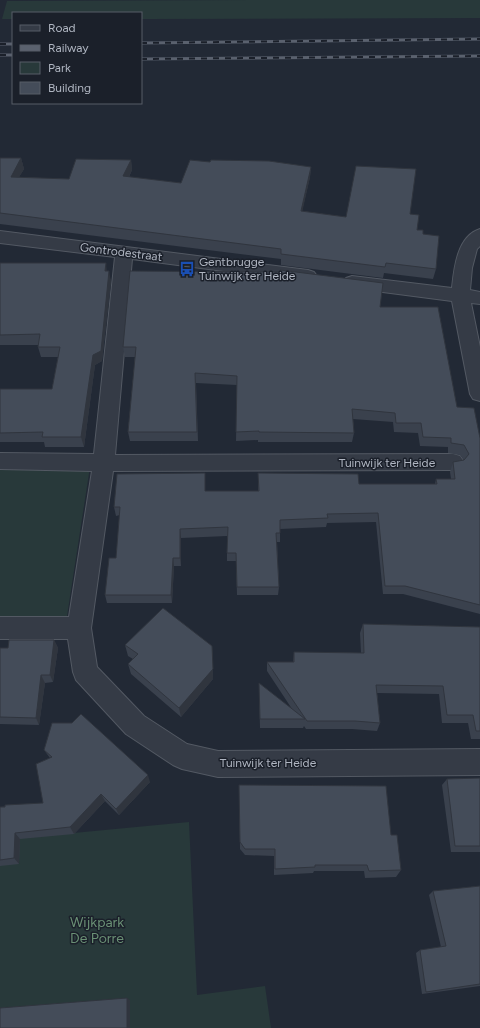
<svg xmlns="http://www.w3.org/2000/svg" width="480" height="1028" font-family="Figtree,sans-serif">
<rect width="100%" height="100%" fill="#222935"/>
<path fill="#28393a" d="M254,0h226v18l-339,1v-6h-128v6h-11l5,-18z
M0,465l90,2 -23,149 -67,2z
M189,822l8,173 68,-9 6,42h-271v-188z"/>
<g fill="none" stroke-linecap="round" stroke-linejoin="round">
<defs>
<path id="street" d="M480,229v17l-3,3 -5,19 -2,22 10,2v12l-9,-1 9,44v54l-7,-2 -3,-5 -18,-93 -100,-13 -6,-2 -3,-4 3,-4 6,-2 100,12c2,-19 5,-52 28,-59z
M0,231l308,39 6,2 3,4 -3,4 -6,2 -176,-23 -17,196 338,-1 7,2 4,6 -4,6 -7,2 -340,1 -22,157 6,39 47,49 43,28 31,7 262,-2v26l-262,2 -36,-8 -9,-4 -47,-31 -50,-54 -3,-8 -5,-33h-68v-22h69l23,-146 -92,-2v-16l94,1 21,-197 -115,-14z"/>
</defs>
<use href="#street" stroke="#535963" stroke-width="2"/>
<use href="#street" fill="#353b46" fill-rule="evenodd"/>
<defs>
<path id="rail" d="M141,43l339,-4
M0,44h13
M0,55h13
M141,59l339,-3"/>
</defs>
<use href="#rail" stroke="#5a616e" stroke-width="3"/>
<use href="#rail" stroke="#1b202a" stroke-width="2" stroke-dasharray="6" stroke-linecap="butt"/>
</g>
<path fill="#3a414d" d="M0,158h21l3,11 -5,8 50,2 62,-19 1,10 -3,7 52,6 29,-21 101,5 -1,10 -8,34 44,6 64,-3 7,16 6,4 13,35 -3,10 -49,-6 -1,5 -102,-13v-6l-281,-35z
M0,263l107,8 4,10 -9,80 -7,4 -11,82h-39l-1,-5h-44v-53h52l6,-32h-17l-3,-10v-2h-38v2z
M380,307l100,131v176l-77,-20h-20l-7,-72 -49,1 -1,4 -46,2v13h-3l2,45 -1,8h-41l-1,-34h-9v-25l-46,2v28h-7l-2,37h-65l-2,-8 11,-37 4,-43 -4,1 -2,-9 91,-25v9h53v-18l101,11h76l1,-5h15l-1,-7 3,-10 11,-2 -4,-5 -12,-2v-6l-28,-1 -2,-13 -24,-1 -1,-10 -40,-3 1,14 -2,9h-94v-2l-22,1 1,-56 -41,-2 2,58h-68l-2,-9 7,-75h-10l-2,-10z
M363,624l117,3v112h-9l-3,-16h-26l-3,-29 -62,-1 3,30 -3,8 -25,-2h-46l-2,-3 -1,2h-43l-1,-35v-10l33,26 -25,-38v-9h26l1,-10 67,1 -1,-20z
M54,640l4,8 -5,34 -8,1 -6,42 -39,-1v-76h8z
M125,645l87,1 1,33 -32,38 -50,-43 -3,-10 5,-5 -5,-3z
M44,750l106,32 -31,33 -14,-14 -31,33 -54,5 -1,25 -19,2v-59l43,-4 7,-45z
M480,778v74h-29l-9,-67 5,-6z
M239,785l152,50 10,35 -5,7 -31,1 -1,-7h-50l-1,2 -39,2v-19l-29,-1 -5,-6z
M480,886v100l-58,8 -6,-41 4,-3 21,-3 -12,-52 4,-4z"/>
<path fill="#30353e" d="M21,158l3,11 -11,18 -2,-10z
M131,160l1,10 -8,17 -1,-11z
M311,167l-1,10 -10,45 1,-11z
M106,263l1,10 -2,-2z
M109,271l2,10 -9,80 -7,4 -11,82 -3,-10 12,-82z
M180,529l1,9v28l-1,-8z
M173,558l1,8 -2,37 -1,-8z
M54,640l4,8 -5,34 -3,-7z
M212,646l1,33 -32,38 -2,-9z
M41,675l4,8 -6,42 -3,-7z
M148,775l2,7 -31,33 -3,-6z
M101,794l4,7 -31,33 -4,-7z
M15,833l5,6 -1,25 -5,-6z
M127,998l3,2v28h-3z"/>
<path fill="#444c59" stroke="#30353e" d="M0,158h21l-10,19 58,2 7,-20 55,1 -8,16 58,7 9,-23 20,2 1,-2 58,1 42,6 -10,44 45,6 10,-51 60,3 -6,45 9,1 -2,15h6v4l16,2 -3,33 -50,-6 -1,4 -104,-13v-5l-281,-36z
M0,263h106l-1,8h4l-8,80 -8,4 -12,82h-39l1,-5 -43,1v-44h52l8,-42h-22l2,-13 -40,1z
M280,270l103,13 -3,24h58l19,100 17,1 6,30v167l-75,-19h-20l-7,-73 -51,1 1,4 -48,2v13h-4l3,54h-42l-1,-34h-9l1,-26 -48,2v29h-7l-2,37h-66l4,-37h7l4,-51h-6l3,-33 88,-1v18h54l-1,-18 100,1 1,10h78l-1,-5h19l-2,-17 11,-2 5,-6 -5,-9 -13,-2v-5l-28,-1 -2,-14h-25l-1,-10 -43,-4 2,24 -95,-1v-1l-23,1 1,-56 -42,-3 2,59h-69l8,-85h-13l7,-76 150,1z
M163,608l49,38 1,23 -34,39 -51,-44 10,-10 -13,-9z
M363,624l117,3v104h-4l-3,-16h-26l-4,-29 -67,-1 4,38 -25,-2h-48l-40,-59h27v-10l70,1z
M9,640h45l-4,35h-9l-5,43 -36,-1v-69h8z
M259,683l46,36h-45z
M81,714l67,61 -32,34 -15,-15 -31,33 -55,6 -1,25 -14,2v-53h5v-2l38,-2 -7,-39 16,-7 -8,-7 8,-27h20z
M480,778v68h-25l-8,-67z
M239,785l147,1 5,49h6l4,35 -32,1 -2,-6h-52v2l-40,2v-20h-30l-5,-7z
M480,886v98l-54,8 -6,-42 26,-4 -13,-55z
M127,998v30h-127v-20z"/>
<defs>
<symbol id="bus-bare" viewBox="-9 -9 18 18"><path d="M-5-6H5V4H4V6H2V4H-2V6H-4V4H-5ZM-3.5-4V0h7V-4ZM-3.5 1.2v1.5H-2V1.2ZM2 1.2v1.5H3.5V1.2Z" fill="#1a4fb4" stroke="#1b202a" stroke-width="2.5" paint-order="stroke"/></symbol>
</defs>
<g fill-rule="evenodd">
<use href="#bus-bare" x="176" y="258" width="22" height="22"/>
</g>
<g text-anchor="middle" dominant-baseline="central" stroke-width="3" stroke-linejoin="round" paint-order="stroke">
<g font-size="12" fill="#b0b6c2" stroke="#1b202a">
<text transform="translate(121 252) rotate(7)">Gontrodestraat</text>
<text x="387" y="463">Tuinwijk ter Heide</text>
<text x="268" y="763">Tuinwijk ter Heide</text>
</g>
<g font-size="12" fill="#b0b6c2" stroke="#1b202a" text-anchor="start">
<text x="199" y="262">Gentbrugge<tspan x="199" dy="14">Tuinwijk ter Heide</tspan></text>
</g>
<g font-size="14" fill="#6a9075" stroke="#1b202a">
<text x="97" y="922">Wijkpark<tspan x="97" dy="16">De Porre</tspan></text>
</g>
</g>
<rect x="12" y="12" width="130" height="92" fill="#1b202a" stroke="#575c67"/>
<rect x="20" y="25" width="20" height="6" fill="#353b46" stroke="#575c67"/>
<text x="48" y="32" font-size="12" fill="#b0b6c2">Road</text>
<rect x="20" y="45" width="20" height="6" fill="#5a616e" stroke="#575c67"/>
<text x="48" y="52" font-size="12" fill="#b0b6c2">Railway</text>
<rect x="20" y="62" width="20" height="12" fill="#28393a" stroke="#575c67"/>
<text x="48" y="72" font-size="12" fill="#b0b6c2">Park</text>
<rect x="20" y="82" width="20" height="12" fill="#444c59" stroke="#575c67"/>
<text x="48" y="92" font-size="12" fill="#b0b6c2">Building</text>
</svg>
